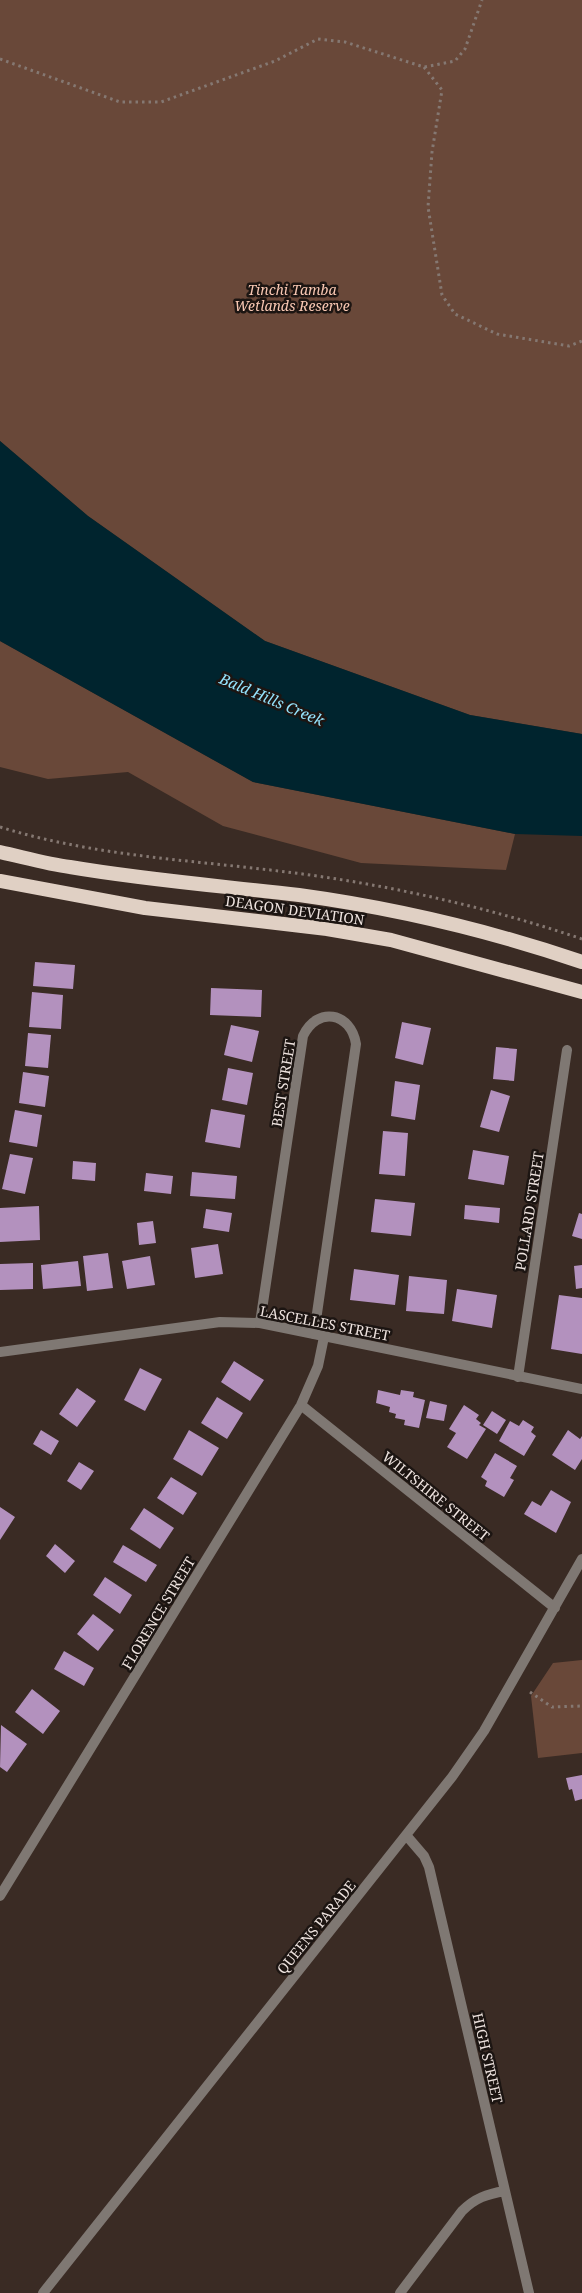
<svg xmlns="http://www.w3.org/2000/svg" width="582" height="2293" font-family="'Noto Serif',serif">
<rect width="100%" height="100%" fill="#3a2b24"/>
<path fill="#694839" d="M0,0h582v734l-112,-19 -205,-74 -177,-125 -88,-75z
M0,641l253,141 262,52 -9,36 -145,-7 -138,-37 -95,-54 -80,7 -48,-12z
M582,1660v93l-44,5 -7,-62 22,-33z"/>
<path fill="#00242e" d="M0,441l88,75 177,125 205,74 112,19v102l-67,-2 -262,-52 -253,-141z"/>
<path fill="#b391be" d="M35,962l40,3 -2,24 -40,-3z
M211,988l51,2 -1,27 -51,-2z
M32,992l31,3 -2,34 -32,-2z
M402,1022l29,6 -8,37 -28,-7z
M231,1025l28,6 -7,31 -28,-7z
M28,1033l23,2 -3,33 -23,-2z
M496,1047l21,2 -3,32 -21,-2z
M228,1068l25,5 -6,32 -25,-5z
M23,1072l26,4 -4,31 -26,-4z
M395,1081l25,4 -5,35 -24,-4z
M491,1090l19,6 -11,36 -19,-5z
M211,1109l34,6 -5,33 -35,-6z
M15,1110l27,5 -5,32 -28,-5z
M383,1131l25,2 -3,43 -26,-2z
M473,1150l36,6 -5,29 -36,-6z
M10,1154l23,4 -8,36 -23,-5z
M73,1161l23,2 -1,18 -23,-2z
M192,1172l45,4 -2,23 -45,-3z
M146,1173l27,3 -2,18 -27,-3z
M375,1199l40,4 -4,33 -40,-4z
M465,1205l35,3 -1,15 -35,-4z
M39,1206l1,34 -40,2v-34z
M206,1209l26,4 -3,19 -26,-4z
M579,1213l3,1v25l-10,-3z
M153,1221l3,22 -17,2 -2,-22z
M218,1244l5,30 -28,4 -4,-30z
M108,1253l5,35 -26,3 -4,-35z
M150,1256l5,29 -28,4 -5,-28z
M78,1261l3,25 -38,3 -2,-24z
M33,1263v26l-33,1v-26z
M582,1265v23l-6,1 -2,-23z
M354,1269l45,6 -4,30 -45,-5z
M409,1276l38,4 -3,34 -38,-3z
M457,1289l40,6 -5,33 -40,-7z
M559,1295l23,3v56l-31,-5z
M234,1361l30,19 -14,21 -29,-19z
M140,1368l22,11 -17,32 -21,-11z
M77,1388l19,13 -19,26 -18,-13z
M378,1390l22,5 1,-5 13,2 -1,5 12,3 -6,28 -15,-3 1,-5 -10,-2 1,-4 -7,-2 1,-5 -14,-4z
M217,1397l26,16 -16,26 -26,-16z
M430,1401l17,4 -3,16 -18,-3z
M464,1405l15,10 -3,4 5,4 -2,2 7,4 -19,30 -20,-12 9,-14 -7,-4z
M492,1411l14,9 -9,14 -14,-9z
M523,1420l11,7 -3,5 5,4 -12,20 -25,-15 11,-20 9,5z
M41,1430l18,11 -8,14 -18,-11z
M189,1430l30,18 -17,28 -29,-17z
M568,1430l12,9 2,-3v23l-7,11 -23,-15z
M495,1453l22,13 -7,12 4,2 -10,17 -19,-11 2,-5 -6,-4z
M79,1462l15,9 -13,19 -14,-9z
M171,1477l26,16 -14,22 -26,-17z
M551,1490l20,12 -15,31 -32,-19 8,-13 9,5z
M0,1507l15,10 -15,23z
M144,1508l30,20 -14,21 -30,-20z
M55,1544l20,17 -10,12 -19,-17z
M123,1545l34,20 -11,17 -33,-20z
M105,1577l27,18 -12,19 -27,-19z
M93,1614l21,16 -16,21 -21,-17z
M64,1651l30,17 -10,18 -30,-17z
M32,1689l28,22 -17,23 -28,-22z
M1,1725l26,19 -20,28 -7,-5z
M582,1775v24l-7,2 -3,-12 -3,1 -3,-12z"/>
<g fill="none" stroke-linecap="round" stroke-linejoin="round">
<path stroke="#857872" stroke-width="3" stroke-dasharray="2.5 4" stroke-linecap="butt" d="M0,59l120,43h41l114,-41 43,-22 27,3 79,25 31,-6 10,-12 17,-49
M424,67l18,23 -10,62 -4,55 14,88 13,19 42,20 72,12 13,-5
M0,827c93,29 191,33 287,45 98,12 201,35 295,67
M530,1692l22,15 30,-1"/>
<path stroke="#7f7873" stroke-width="10" d="M260,1323l43,-287c14,-30 48,-24 53,8l-42,290
M518,1377l49,-327
M301,1405l254,203
M406,1835l18,21 5,11 100,426
M0,1896l301,-491 17,-39 6,-29
M43,2293l409,-516 32,-46 98,-172
M400,2293l62,-82c13,-13 25,-17 43,-20"/>
<path stroke="#7f7873" stroke-width="10" d="M0,1352l220,-30 40,1 322,66"/>
<path stroke="#e0d0c4" stroke-width="14" d="M0,852c23,5 47,12 70,15 76,13 153,19 229,28 95,13 192,36 283,67
M0,881l145,27 182,21 64,11 191,52"/>
</g>
<g text-anchor="middle" dominant-baseline="central" stroke-width="5" stroke-linejoin="round" paint-order="stroke">
<g font-size="14" font-style="italic" fill="#f8c7b2" stroke="#1c1512">
<text x="292" y="289">Tinchi Tamba<tspan x="292" dy="16">Wetlands Reserve</tspan></text>
</g>
<g font-size="14" fill="#eee3df" stroke="#1c1512">
<text transform="translate(295 910) rotate(8)">DEAGON DEVIATION</text>
<text transform="translate(283 1083) rotate(-81)">BEST STREET</text>
<text transform="translate(529 1211) rotate(-81)">POLLARD STREET</text>
<text transform="translate(325 1323) rotate(11)">LASCELLES STREET</text>
<text transform="translate(436 1496) rotate(39)">WILTSHIRE STREET</text>
<text transform="translate(158 1613) rotate(-59)">FLORENCE STREET</text>
<text transform="translate(316 1927) rotate(-51)">QUEENS PARADE</text>
<text transform="translate(488 2058) rotate(77)">HIGH STREET</text>
</g>
<g font-size="15" font-style="italic" fill="#95e3fc" stroke="#1c1512">
<text transform="translate(272 699) rotate(23)">Bald Hills Creek</text>
</g>
</g>
</svg>
